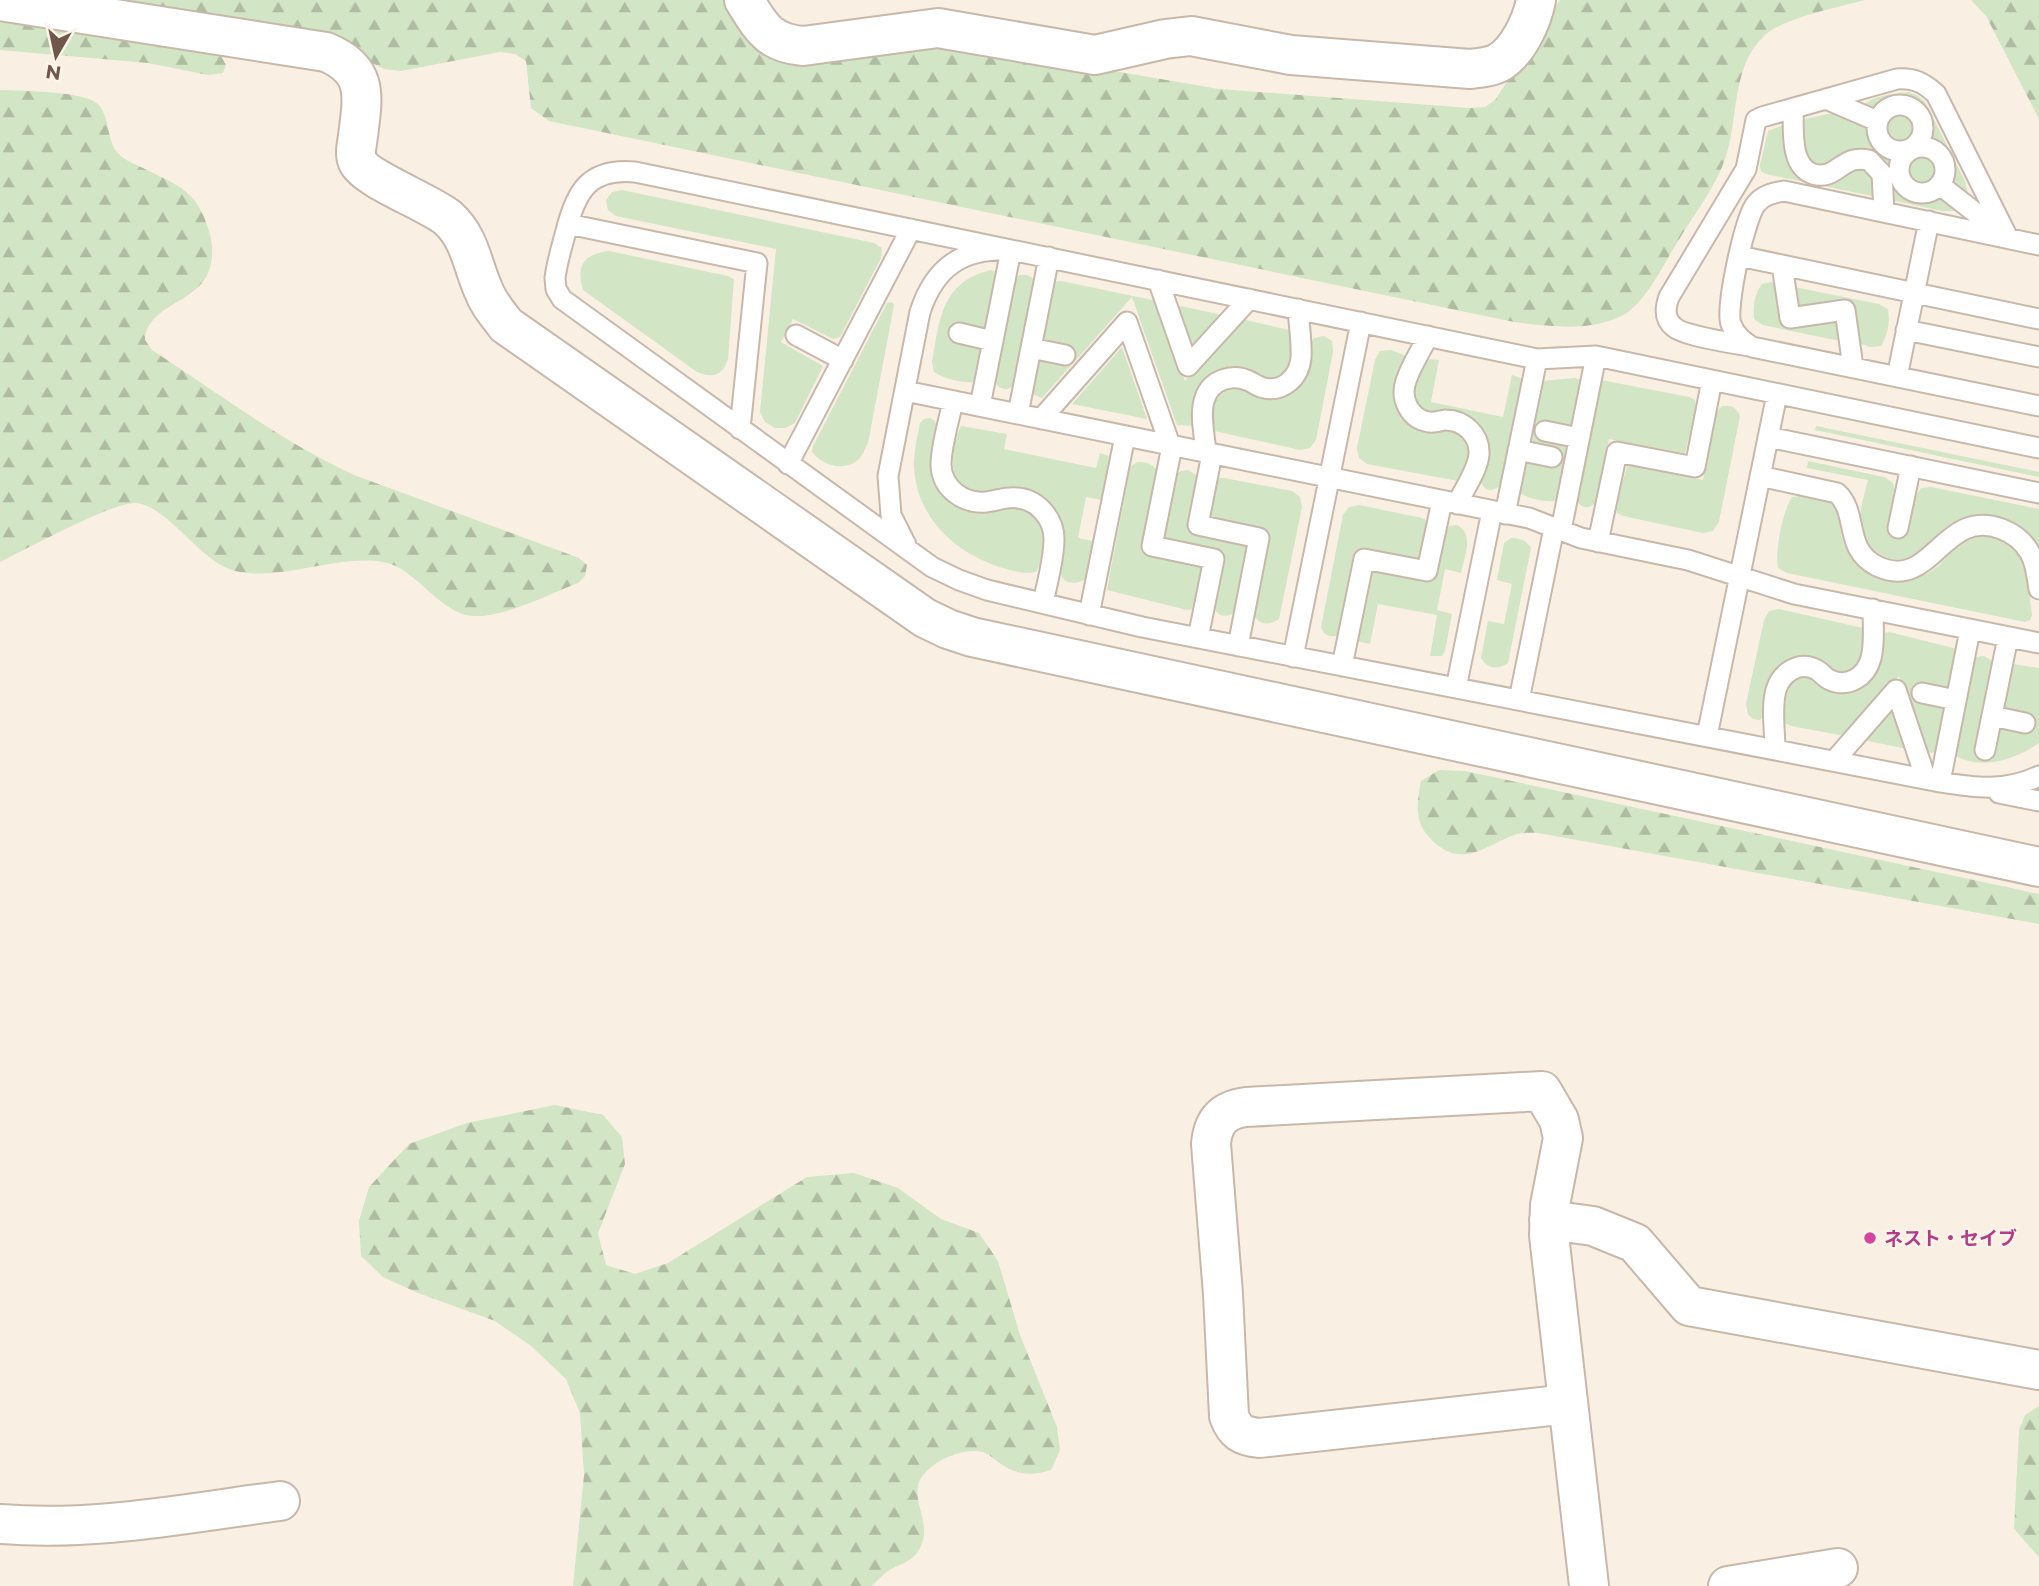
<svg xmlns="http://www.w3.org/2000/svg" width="2039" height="1586" font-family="Montserrat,'Noto Sans JP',sans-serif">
<defs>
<pattern id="forest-firs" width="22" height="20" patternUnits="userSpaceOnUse" patternTransform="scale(1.75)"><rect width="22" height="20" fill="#d2e5c4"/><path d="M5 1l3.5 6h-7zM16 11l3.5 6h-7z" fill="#afbca1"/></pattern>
</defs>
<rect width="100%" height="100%" fill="#f9f0e3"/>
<path fill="#d2e5c4" d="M1909,92l9,4 7,6 40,79 3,12 -3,4 -20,-15 4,-14c-5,-15 -11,-24 -27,-25 19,-33 -28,-58 -45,-28l-15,-9c10,-10 33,-13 47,-14z
M1880 128a20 20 0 1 1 40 0a20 20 0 1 1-40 0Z
M1837,112l36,13c0,17 10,28 27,29 -14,28 13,55 39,36l18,17 -3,4h-12l-47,-10 -6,-3 -9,-34 -71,4 -10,-45 6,-4z
M1783,125l5,1 9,40 77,3 4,27h-6l-106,-22 -5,-3 -1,-6 8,-34z
M1902 170a20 20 0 1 1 40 0a20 20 0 1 1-40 0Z
M622,190l252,53 8,5 -1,10 -41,79 -7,2 -40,-20 -12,23 42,24 -28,57 -10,5h-10l-10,-6 -5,-10 16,-163 -160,-33 -8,-6 -2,-10 6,-8z
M609,251l119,25 6,3 -6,80c-5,16 -15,20 -31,13l-114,-82c-7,-24 0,-36 26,-39z
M991,270l5,2 1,6 -9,48 -6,4 -4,46 -3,6c-14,1 -30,-3 -41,-10l-2,-10c8,-43 9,-80 59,-92z
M1019,275c9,-1 13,1 17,9l-21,100c-8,8 -16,6 -22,-4l20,-100z
M1061,281l96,20 28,80 56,-62 48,11 4,28 -3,11 -16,12 -10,-1 -28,-12 -43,58 -16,-1 -45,-128 -90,101 -10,-4 19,-107 3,-5z
M1771,282l6,2 9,40 52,-6 3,21 -6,1 -72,-15 -9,-6c-1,-13 0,-24 8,-35z
M1799,288l80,16 9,5c2,14 0,25 -7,37l-11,1 -14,-5 -7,-38 -50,7 -6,-22z
M892,302l2,3 -26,138c-3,5 -5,12 -9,16 -14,13 -36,7 -47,-7l1,-6 74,-143z
M1175,305l48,10 -32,36z
M1324,336l8,5 1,11 -17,88 -6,8 -10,2 -86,-19c-4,-13 -4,-27 3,-38l18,-8 42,12 37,-59z
M1122,347l25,72 -75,-15z
M1391,350l16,6 -12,39c15,11 30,21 46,31 5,4 9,2 15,4 23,8 14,37 2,51l-91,-17 -8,-6 -2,-10 18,-88 5,-9z
M1427,359l12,1 -8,42 72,15 9,-42 11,4 -19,105c-35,23 -21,-29 -18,-45l-64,-28c-15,-15 -8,-37 5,-52z
M1575,378l6,2 1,6 -23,109 -3,6c-11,1 -26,-2 -37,-8v-6l23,-106z
M1601,380l88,17 6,3 1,7 -11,46 -76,-14 -13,64c-9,7 -16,5 -21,-5l23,-112z
M1722,406c10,-1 14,1 18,10l-21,106 -6,9 -10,2 -80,-17 -6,-3 -1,-7 11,-40h6l70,14 14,-69z
M930,418l5,3c9,26 -18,49 9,77 8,7 17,13 28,14 23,4 49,-15 66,9 4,5 6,13 5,20 0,10 -2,23 -7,31 -14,3 -35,-4 -47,-9 -42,-17 -73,-51 -75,-97 0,-14 3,-29 6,-43l4,-4z
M961,426l46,8 -3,15 92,19 4,-15 9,3 -7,44 -16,-3 -8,41 15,3 -7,38c-8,5 -23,7 -26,-7 -1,-4 2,-11 3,-15 3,-19 2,-42 -14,-55 -8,-7 -18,-13 -28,-15 -15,-2 -29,6 -43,5 -33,-3 -28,-45 -17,-66z
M1816,426l223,46v5l-224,-47z
M1808,461l76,16 9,6 2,10 -8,36 21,4 7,-36 6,-9 10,-1 108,22v38c-23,-31 -59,-43 -93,-20 -13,9 -21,27 -36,31 -26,8 -51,-15 -50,-41 1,-12 5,-25 8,-37l-61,-12z
M1137,462c11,0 16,2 22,11l-16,79 59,14 -5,37 -3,6 -7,1 -80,-20 23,-123z
M1188,470l7,4 4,7 -11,50 54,11 6,4 -12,65c-10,8 -17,6 -24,-5l11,-53 -54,-11 -5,-3 10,-63 7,-5z
M1217,478h7l68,13 8,6 2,10 -23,112c-11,7 -19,6 -27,-5l17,-82 -60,-14z
M1802,496l29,6c9,9 8,24 11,36 4,14 16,29 29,37 21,11 48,6 66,-8 8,-7 14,-17 23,-23 11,-7 23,-9 36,-6 33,8 32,50 36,77l-2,5 -5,2 -238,-49 -9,-5c-3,-18 4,-55 14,-71z
M1359,505l63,13 6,3v7l-8,32 -7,1 -55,-12 -17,82 -5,5c-8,1 -12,-1 -15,-9l22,-112 6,-8z
M1457,525c18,9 7,32 4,48l-16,-4 -8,41 15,4 -7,37 -3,5h-12l7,-41 -59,-11 -8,40 -13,-3 14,-71h7l55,11 11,-50 6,-5z
M1511,538c10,0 14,2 20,10l-23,115c-11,7 -20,6 -27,-5l7,-37 16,3 8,-40 -15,-4 7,-37z
M1779,609l84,19 2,14 -6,25 -17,8 -55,-13c-21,18 -20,27 -21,53l-6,5 -7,-1 -5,-5 -2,-10 18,-84 5,-9z
M1889,632l68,17 -6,36 -6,4 1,22 -9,40 -5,2 -5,-1 -3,-5 -25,-71 -54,60 -54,-10 -6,-3 -2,-29 11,-17 10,-2 37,16 42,-58z
M1984,656l7,4 3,7 9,42 9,-45 27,4v75c-24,17 -57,28 -85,12l18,-93 5,-5z
M1893,706l14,43 -44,-9z"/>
<path fill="url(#forest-firs)" d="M93,0h635l24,39 205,5 262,45 251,19 15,-1 10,-7 65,-100h305c-26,7 -81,18 -100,35 -32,29 -27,77 -37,114 -8,32 -31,61 -48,89 -14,22 -26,48 -44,67 -4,4 -11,10 -17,12 -32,15 -72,9 -105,5l-965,-201 -18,-13 -5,-47 -11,-7 -15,-2 -99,19 -17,-2 -16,-8z
M1971,0h68v119l-53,-103z
M0,17l208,33 13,6 5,9 -3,8 -15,2 -60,-12 -148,-13z
M0,90c21,1 79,1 95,12 15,10 11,35 21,49 6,8 18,13 27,17 36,18 54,22 66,63 4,14 5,28 -1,42 -12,30 -61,32 -63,67l7,10c66,43 130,92 202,125l225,83 8,7 -2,11 -7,7c-29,11 -85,41 -116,31 -12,-5 -21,-12 -30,-20 -14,-12 -30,-29 -49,-32 -46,-8 -103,20 -148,9 -34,-8 -68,-66 -99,-68 -22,-2 -111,47 -136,59z
M1439,770l26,1 574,123v30l-495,-90c-8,-1 -19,-2 -27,0 -32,11 -56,38 -88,3 -15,-16 -12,-35 -8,-56z
M555,1105l48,10 19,22 3,27 -27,69 8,32 29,9 33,-11 139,-86 47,-4 44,15 43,31 38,14 19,28 22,74 37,92 3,23 -9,20c-18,6 -34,5 -50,-6 -6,-4 -12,-10 -18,-12 -21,-5 -51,9 -62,26 -12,20 11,44 0,68 -7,16 -20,17 -33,25 -6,4 -11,10 -16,15h-299l11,-111 -4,-62 -14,-34 -35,-33 -36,-25 -77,-28 -35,-16 -22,-21 -2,-35 10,-34 40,-43 58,-21z
M2039,1406v151l-25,-28 5,-99 6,-15z"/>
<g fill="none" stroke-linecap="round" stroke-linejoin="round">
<defs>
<path id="service" d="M1826,99l51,22
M1877 128a23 23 0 1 1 46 0a23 23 0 1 1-46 0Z
M1793,109c1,19 -4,57 20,65 7,2 15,1 21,-3 14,-9 18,-14 35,-11l13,14 2,38
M1899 170a23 23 0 1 1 46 0a23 23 0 1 1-46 0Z
M1940,185l64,50
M568,224l189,39 -17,166
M2039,245l-255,-54c-11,2 -21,4 -28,13 -11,13 -31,104 -25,120 4,11 12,17 21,23l287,59
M1739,256l300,63
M1782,265l8,53 55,-8 8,57
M1158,280l30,86 61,-67
M1906,330l133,27
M959,333l34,8
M796,335l47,25
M1428,336c-7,15 -17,29 -22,45 -6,17 3,38 23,41 5,1 10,-1 16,-2 19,0 35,15 34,34 -1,16 -15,35 -22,50
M1749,346c-16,-3 -65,-10 -75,-19 -10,-8 -9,-19 -5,-30l77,-128 10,-49 6,-3 135,-38c17,-1 26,3 39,15l72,144
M1031,348l34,7
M1897,377l32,-156
M905,391l624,127 52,20 107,22 106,34 245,49
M953,401c-4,20 -12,44 -12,64 1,24 23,39 45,37 11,-1 21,-6 32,-4 20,2 36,21 36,41 0,21 -7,44 -11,64
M980,406l31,-156 -376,-78c-46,-4 -59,19 -69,59 -4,15 -9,31 -11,47l1,11 6,10 370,268 27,13 28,10 155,37 798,155c36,6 65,10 99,-6
M1018,414l31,-157
M1041,419l86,-97 43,123
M1545,431l34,7
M1768,437l271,56
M1172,446l-20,100 62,13 -16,79
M1518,450l34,7
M1206,453c-1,-16 -7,-40 -1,-55 6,-18 27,-25 44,-17 5,2 9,6 15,7 19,4 35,-10 37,-30 1,-16 -2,-33 -3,-49
M1212,454l-14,71 61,13 -21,108
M788,464l123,-235
M1760,476l77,17c22,20 6,56 40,73 42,20 57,-23 88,-37 23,-10 53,2 65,24 6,10 7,24 9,36
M1505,514l32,-155
M1898,528l13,-62
M1561,530l35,-174
M1598,542l19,-90 78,15 17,-87
M906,545l-15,-30 -3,-39 32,-164c15,-46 43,-64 91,-62l526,109 59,-3 443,92
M1089,615l36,-179
M1293,657l68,-335
M1342,666l22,-107 63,12 15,-70
M1456,688l36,-177
M1922,693l34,7
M1519,700l35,-172
M1992,716l33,7
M1707,736l70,-342
M1775,750c0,-19 -4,-42 1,-60 5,-17 23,-30 41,-20 5,3 8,8 13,10 18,8 36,-3 41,-22 4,-15 2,-33 2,-49
M1985,750l23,-113
M1834,761l62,-71 30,89
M1940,782l30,-152
M1999,793l40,8"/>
<path id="minor" d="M744,0c17,27 24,43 59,46l135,-18 157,27 70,-16 26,-3 100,19 179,14c10,-1 20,-2 28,-6 20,-11 34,-42 38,-63
M0,1l326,51c43,18 37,44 32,84 -1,8 -4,19 0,26 8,17 72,41 90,56 22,20 24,46 35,71 5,14 14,24 23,36l419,293 23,11 24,8 1067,230
M1549,1220l44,6 42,17 54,63 350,64
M1568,1404l-309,34c-17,-2 -24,-6 -30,-22l-6,-122 -12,-150c2,-23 12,-34 35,-37l296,-16 17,29 4,18 -13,67 -1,30 40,351
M0,1524c94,8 187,-11 280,-23
M1728,1586l110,-18"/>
</defs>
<use href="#service" stroke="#c8b8ab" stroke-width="23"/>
<use href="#minor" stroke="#c8b8ab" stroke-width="42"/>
<use href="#service" stroke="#fff" stroke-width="19"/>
<use href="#minor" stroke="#fff" stroke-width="38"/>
</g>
<circle fill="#d1479c" stroke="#fcf4e9" stroke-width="2.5" cx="1870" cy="1238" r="7"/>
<g text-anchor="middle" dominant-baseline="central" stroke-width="5" stroke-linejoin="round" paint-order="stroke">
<g font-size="19" font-weight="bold" fill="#b23c85" stroke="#fcf4e9" text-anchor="start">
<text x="1884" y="1238">ネスト・セイブ</text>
</g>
</g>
<g transform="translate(56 56) rotate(189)" stroke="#fcf4e9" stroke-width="5" paint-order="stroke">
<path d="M0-5L12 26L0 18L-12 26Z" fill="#6e584c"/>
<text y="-10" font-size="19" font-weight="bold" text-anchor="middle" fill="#6e584c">N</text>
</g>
</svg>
